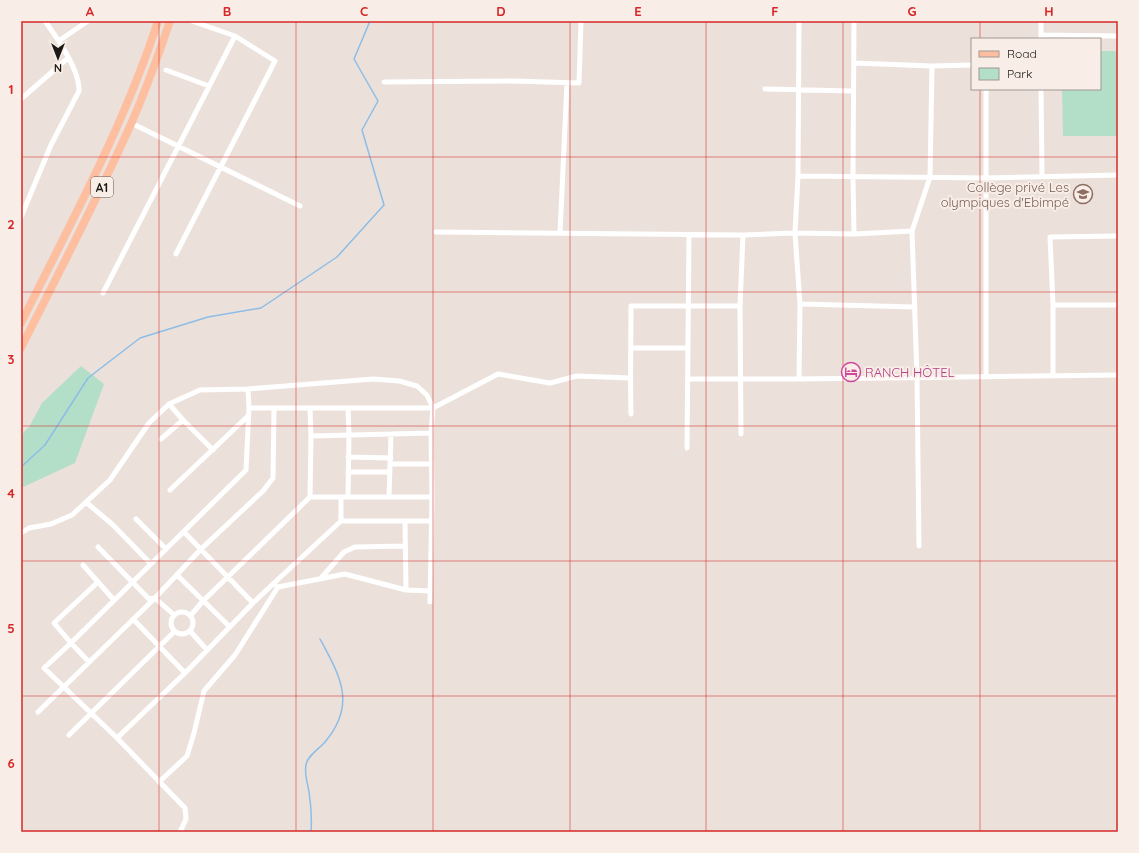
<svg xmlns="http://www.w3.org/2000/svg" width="1139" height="853" font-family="Quicksand,sans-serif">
<rect width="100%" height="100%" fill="#ebe1da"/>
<path fill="#b3dfc8" d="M1100,51h18v85h-55l-1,-47h38z
M81,366l23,18 -29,79 -54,25v-53l8,-8 13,-24z"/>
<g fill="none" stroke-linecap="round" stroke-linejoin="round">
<path stroke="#8cbde8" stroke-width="1.5" d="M21,467l24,-22 43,-67 52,-40 68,-21 53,-9 76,-51 47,-52 -22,-75 16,-29 -24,-42 16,-38
M311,832c1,-13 0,-27 -2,-40 -1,-8 -5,-18 -3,-27 1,-9 13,-16 19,-23 32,-38 15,-66 -5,-103"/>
<path stroke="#fff" stroke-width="5" d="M799,21l-1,155 -3,57 5,71 -1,75
M854,21l-1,155 1,58
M1041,35l77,1
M1041,39v-18
M60,40l28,-19
M854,63l78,3 40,-1
M166,70l43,16
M384,82l129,-1 66,2 2,-62
M765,89l88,2
M986,89v287
M1041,89l1,87
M21,99l47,-41
M131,123l169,83
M798,176l189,2 131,-3
M21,217l30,-72 28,-54c1,-21 -22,-53 -34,-70
M436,232l307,3 52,-2 59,1 58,-3
M560,233l7,-150
M176,254l99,-193 -40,-25 -43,-15
M103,293l132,-257
M800,304l115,3
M1053,305h65
M632,348h56
M1053,375v-70l-3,-68 68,-1
M689,379h110l319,-4
M169,404l14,16 30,30
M249,408h184l65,-34 52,9 27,-7 53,2
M310,408l1,28 -1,61
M631,414c-1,-36 0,-72 0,-108h109
M741,434l-1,-128 3,-71
M311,436l120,-3
M161,439l22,-19
M687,448l2,-213
M348,457l43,1
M391,464h41
M348,472h42
M170,490l78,-74
M341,497v24
M348,497l1,-63 -1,-26
M389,497l2,-63
M87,503l26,22 38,39
M136,519l30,30
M405,521l1,69
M184,532l69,71
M21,533l8,-5 22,-4 21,-9 38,-35 39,-57 20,-19 31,-14 48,-1 125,-10 26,2 18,5 10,9 6,13 -2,25 1,64 -2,105
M919,546l-2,-169 -5,-146 18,-54 2,-111
M98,547l51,52 6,-1 18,16
M83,565l31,35
M177,575l53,52
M321,578l23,-26 11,-5 50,-1
M275,585l-2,-1 68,-63h90
M171 623a11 11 0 1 1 22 0a11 11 0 1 1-22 0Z
M191,615l12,-14 107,-104h122
M133,619l52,54
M190,631l17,19
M89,662l-18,-19 -17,-20 44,-41
M38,712l117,-114 46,-49 62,-58 10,-13 1,-70
M69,735l105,-103
M117,738l68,-65 68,-70 20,-19
M159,782l28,-26 7,-23 10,-42 31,-36 43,-68 67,-13 61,16 24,1
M180,832l6,-13 -1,-11 -68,-70 -73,-70 27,-25 175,-173 3,-62 -1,-19"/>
<path stroke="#febea0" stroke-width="8" d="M21,323c49,-99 103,-197 137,-302
M21,348c37,-74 76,-148 110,-224 15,-34 27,-68 39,-103"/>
</g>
<path fill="none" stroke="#d62828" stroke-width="1" stroke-opacity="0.55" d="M159,21v811M296,21v811M433,21v811M570,21v811M706,21v811M843,21v811M980,21v18M980,89v743M21,157h1097M21,292h1097M21,426h1097M21,561h1097M21,696h1097"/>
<defs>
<symbol id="school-ring" viewBox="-11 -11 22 22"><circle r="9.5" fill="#f8eee7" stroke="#8d6e63" stroke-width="1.5"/><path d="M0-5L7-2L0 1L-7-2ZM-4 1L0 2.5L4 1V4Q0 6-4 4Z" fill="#8d6e63"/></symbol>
<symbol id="hotel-ring" viewBox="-11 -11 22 22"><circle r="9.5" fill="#f8eee7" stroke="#d1479c" stroke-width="1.5"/><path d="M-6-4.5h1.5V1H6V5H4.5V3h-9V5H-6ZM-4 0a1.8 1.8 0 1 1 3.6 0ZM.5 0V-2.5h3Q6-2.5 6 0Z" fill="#d1479c"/></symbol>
</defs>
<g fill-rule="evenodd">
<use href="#school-ring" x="1072" y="183" width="22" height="22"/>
<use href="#hotel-ring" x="840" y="361" width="22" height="22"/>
</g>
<g text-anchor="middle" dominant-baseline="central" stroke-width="4" stroke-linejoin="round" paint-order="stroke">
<rect fill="#f8eee7" stroke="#5d5854" stroke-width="1" x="91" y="177" width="22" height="20" rx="3"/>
<g font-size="12" font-weight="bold" fill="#1b1815">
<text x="102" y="187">A1</text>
</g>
<g font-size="13" fill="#785e54" stroke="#f8eee7" text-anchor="end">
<text x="1069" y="187">Collège privé Les<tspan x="1069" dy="15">olympiques d'Ebimpé</tspan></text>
</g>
<g font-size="13" fill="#b23c85" stroke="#f8eee7" text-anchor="start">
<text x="865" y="372">RANCH HÔTEL</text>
</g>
</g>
<rect width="1139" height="853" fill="none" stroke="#f8eee7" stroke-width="44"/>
<rect x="971" y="38" width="130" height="52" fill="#f8eee7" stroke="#a09893"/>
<rect x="979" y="51" width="20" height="6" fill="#febea0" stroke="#a09893"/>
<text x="1007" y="58" font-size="12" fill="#1b1815">Road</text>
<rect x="979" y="68" width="20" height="12" fill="#b3dfc8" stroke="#a09893"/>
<text x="1007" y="78" font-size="12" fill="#1b1815">Park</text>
<g transform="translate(58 58) rotate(180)" stroke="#f8eee7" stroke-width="3" paint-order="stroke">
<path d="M0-3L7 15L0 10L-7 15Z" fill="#1b1815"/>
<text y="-6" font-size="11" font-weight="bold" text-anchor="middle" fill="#1b1815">N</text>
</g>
<rect x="22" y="22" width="1095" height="809" fill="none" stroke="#d62828" stroke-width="1.5"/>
<g font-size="13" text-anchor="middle" font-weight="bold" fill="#d62828">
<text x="90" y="16">A</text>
<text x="227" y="16">B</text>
<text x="364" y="16">C</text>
<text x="501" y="16">D</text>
<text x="638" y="16">E</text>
<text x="775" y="16">F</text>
<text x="912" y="16">G</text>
<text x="1049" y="16">H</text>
<text x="11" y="94">1</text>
<text x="11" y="229">2</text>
<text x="11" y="364">3</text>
<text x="11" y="498">4</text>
<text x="11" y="633">5</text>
<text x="11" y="768">6</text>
</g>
</svg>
